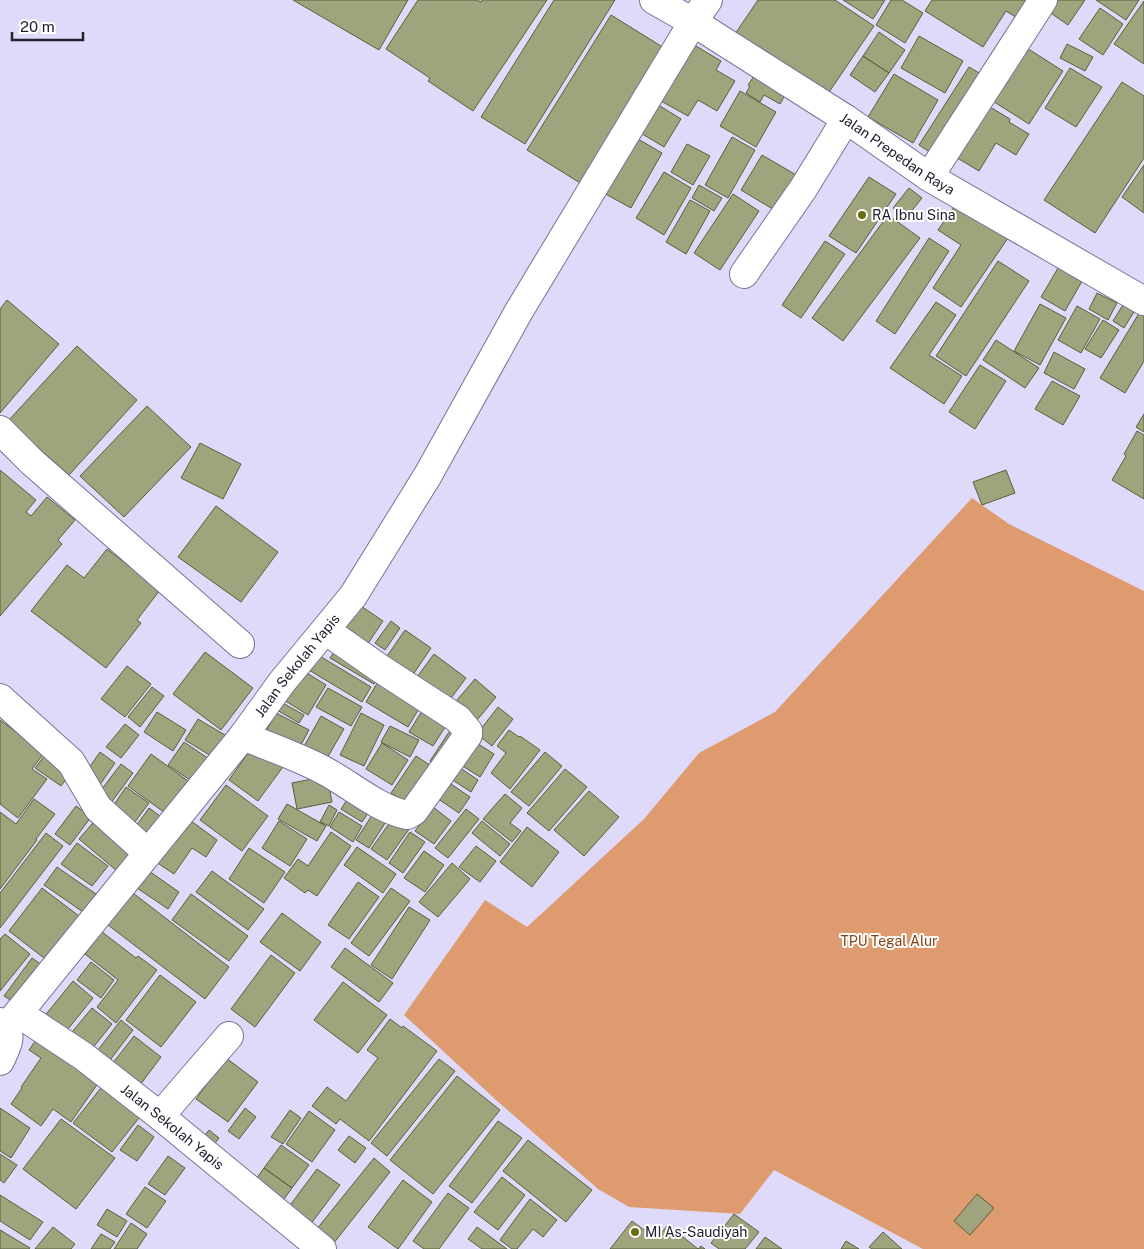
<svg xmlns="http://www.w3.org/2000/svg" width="1144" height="1249" font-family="'Public Sans',sans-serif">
<rect width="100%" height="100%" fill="#dfdafa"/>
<path fill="#df9b70" d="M972,498l37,26 135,67v658h-221l-149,-79 -34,44 -111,-7 -31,-18 -102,-89 -92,-85 81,-115 42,27 117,-108 55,-66 76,-41z"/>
<path fill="#a0a47d" stroke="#5b5e3a" d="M293,0h115l-29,50z
M418,0h59l4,2 1,-2h65l-74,111 -45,-30 2,-3 -44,-29z
M554,0h61l-90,144 -44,-27z
M758,0h77l39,26 -47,69 -92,-61z
M843,0h42l-12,19z
M891,0h11l21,13 -18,30 -29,-18z
M932,0h103l-13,21 -16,-10 -23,36 -58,-36z
M1052,0h33l-17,25 -23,-16z
M1096,0h43l-13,20z
M1144,1v63l-30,-20z
M1100,8l23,16 -20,31 -24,-16z
M611,15l58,36 -84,135 -58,-36z
M879,32l26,18 -16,23 -26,-17z
M919,36l44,25 -18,32 -44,-25z
M686,40l35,21 -5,9 19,11 -18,30 -19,-11 -10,16 -36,-20z
M1067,44l26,13 -8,14 -25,-13z
M1022,45l41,26 -34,53 -41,-26z
M863,56l26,17 -14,19 -25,-17z
M969,67l17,10 -50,79 -17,-11z
M1070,68l32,19 -26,40 -31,-19z
M756,73l31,18 -7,13 -16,-9 -4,7 -14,-9 4,-7 -2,-1z
M894,74l44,26 -25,43 -45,-26z
M1122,82l22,14v62l-49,75 -51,-33z
M740,91l36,21 -20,35 -36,-21z
M652,101l29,18 -17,28 -30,-18z
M980,101l30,18 -1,3 20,12 -13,21 -20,-12 -17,28 -30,-18z
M631,135l31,18 -31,55 -31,-17z
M732,137l23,13 -27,48 -23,-13z
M687,144l23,12 -17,29 -22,-13z
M762,155l36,21 -22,35 -35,-21z
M1144,165v48l-22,-16z
M664,172l27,16 -27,47 -28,-17z
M869,177l27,17 -40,59 -27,-17z
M699,185l23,13 -8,13 -22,-13z
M909,188l13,10 -16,20 -13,-10z
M733,194l26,17 -39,59 -26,-17z
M690,200l20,11 -24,43 -20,-12z
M956,204l54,31 -49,72 -28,-19 28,-43 -23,-15z
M888,215l32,23 -77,103 -31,-23z
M929,238l20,13 -54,83 -19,-13z
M825,241l20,13 -44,64 -19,-13z
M998,261l31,20 -63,95 -30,-20z
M1061,263l24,13 -20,35 -24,-14z
M1097,293l20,10 -9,17 -19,-11z
M7,300l52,44 -59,69v-104z
M1126,300l11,7 -13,21 -11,-7z
M936,302l20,13 -27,40 33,21 -18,28 -54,-36z
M1040,304l26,14 -26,47 -26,-14z
M1077,306l23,13 -19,34 -23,-13z
M1141,310l3,2v49l-19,32 -25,-15z
M1103,320l16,10 -18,28 -16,-9z
M996,340l43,28 -14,20 -42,-28z
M77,346l60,54 -68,75 -61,-54z
M1054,352l31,17 -11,20 -30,-16z
M980,365l26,16 -31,48 -26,-17z
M1052,381l28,15 -17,29 -28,-16z
M147,406l44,41 -67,70 -44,-41z
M1144,414v18l-8,-5z
M1137,431l7,4v64l-32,-19 14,-24 -2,-2z
M200,443l41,21 -18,35 -42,-21z
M0,470l36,30 -10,12 5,4 16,-19 28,23 -17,20 4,4 -62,72z
M1006,470l9,23 -33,12 -9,-23z
M216,506l62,46 -37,50 -63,-45z
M107,549l53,41 -23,30 4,3 -35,45 -75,-57 36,-46 17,13z
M358,604l25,17 -20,30 -25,-17z
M391,621l9,7 -15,22 -10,-7z
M405,630l26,18 -21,31 -27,-17z
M337,648l43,25 -6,11 -44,-26z
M205,652l48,36 -32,42 -48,-36z
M434,654l32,24 -20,27 -32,-24z
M318,655l53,32 -9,15 -53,-32z
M127,666l24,18 -26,33 -24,-18z
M302,670l24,15 -18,30 -24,-15z
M475,679l21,18 -23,28 -22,-18z
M379,680l42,25 -13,22 -42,-25z
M152,687l12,9 -24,31 -12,-10z
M328,688l34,19 -11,19 -35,-19z
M281,702l23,13 -5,8 -22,-13z
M425,706l24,15 -16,25 -24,-14z
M498,707l15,12 -21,27 -15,-12z
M157,712l29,18 -13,21 -29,-19z
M276,713l33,17 -13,24 -33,-17z
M361,713l23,12 -20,41 -24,-11z
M321,716l23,13 -21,36 -22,-13z
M198,719l32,19 -14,21 -31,-19z
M0,720l44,33 -12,16 15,10 -29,39 -18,-14z
M125,724l14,11 -18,23 -15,-11z
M390,726l29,14 -9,17 -29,-15z
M451,729l10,7 -21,31 -10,-6z
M509,730l10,7 1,-1 20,14 -30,39 -19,-16 15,-20 -9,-7z
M472,740l22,14 -14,23 -22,-14z
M184,742l31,21 -16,23 -31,-21z
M255,743l30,21 -27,37 -29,-21z
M382,743l26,17 -16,25 -26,-16z
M48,751l26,18 -13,17 -26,-18z
M100,752l15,11 -16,23 -15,-11z
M545,752l17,14 -33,40 -18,-14z
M151,754l44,32 -23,32 -44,-32z
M416,756l20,13 -25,37 -20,-13z
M453,763l25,17 -7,12 -26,-17z
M121,764l12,9 -25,34 -13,-9z
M565,769l22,18 -38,44 -22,-18z
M327,776l5,26 -35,7 -5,-26z
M442,778l28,19 -11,16 -28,-19z
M226,785l42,31 -26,35 -42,-31z
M126,787l23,16 -20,27 -22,-15z
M354,789l21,14 -13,19 -21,-13z
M589,791l30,26 -35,39 -30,-26z
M505,794l17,14 -12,15 11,8 -9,11 -29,-23z
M34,799l21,15 -19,25 1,1 -37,49v-77l16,12z
M287,804l39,22 -9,15 -39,-22z
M329,805l8,5 -8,16 -9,-4z
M76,806l15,11 -21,28 -15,-11z
M378,806l13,8 -22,34 -13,-8z
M433,807l18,14 -17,23 -19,-13z
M149,808l18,13 -18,25 -18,-13z
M466,809l13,10 -31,39 -13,-10z
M339,812l23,14 -9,16 -23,-15z
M396,814l16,11 -25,35 -16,-11z
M98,817l38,32 -19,22 -38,-32z
M187,818l30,22 -11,17 -14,-9 -18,26 -18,-12z
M279,821l28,18 -17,27 -28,-18z
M482,821l28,23 -10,12 -28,-23z
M527,827l32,25 -27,35 -32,-25z
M331,832l20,14 -34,50 -9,-6 -3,3 -21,-15 14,-19 10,7z
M410,832l15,10 -22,31 -14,-10z
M46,833l17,13 -63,82v-35z
M77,843l31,23 -16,20 -31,-22z
M476,846l20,15 -16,21 -21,-15z
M357,847l39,27 -13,19 -39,-28z
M249,848l36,24 -21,31 -35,-24z
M424,851l20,14 -19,27 -21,-14z
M452,863l18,16 -32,38 -19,-15z
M57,867l39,27 -13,18 -39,-27z
M146,869l33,23 -11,17 -34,-23z
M212,871l52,38 -16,21 -52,-38z
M358,882l21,15 -30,42 -21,-14z
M42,888l45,34 -34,43 -44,-34z
M391,888l19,13 -41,55 -18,-13z
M133,893l96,74 -24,32 -97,-74z
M191,894l57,42 -19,25 -57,-41z
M409,907l21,13 -38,59 -21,-14z
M282,913l39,29 -21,29 -40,-29z
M102,932l34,26 2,-2 19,14 -41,53 -19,-16 21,-27 -33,-26z
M5,934l25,20 -30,37v-52z
M345,948l48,35 -14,19 -48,-35z
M271,955l24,18 -40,54 -24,-18z
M32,958l17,12 -29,36 -16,-10z
M91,962l23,18 -13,18 -24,-18z
M160,975l36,27 -35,45 -35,-27z
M73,981l20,17 -29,36 -21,-16z
M343,982l44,33 -29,38 -44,-33z
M92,1008l20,16 -25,31 -20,-17z
M390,1019l12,9 1,-2 34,25 -68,90 -29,-22 -4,5 -24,-18 15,-19 19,14 32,-43 -11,-8z
M121,1020l12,10 -29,38 -13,-9z
M134,1036l27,21 -24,32 -28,-21z
M38,1037l63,42 -30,43 -18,-13 -12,17 -30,-22 11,-16 -1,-1 20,-29 -12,-8z
M226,1058l32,24 -30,40 -32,-23z
M439,1059l16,12 -68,85 -16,-13z
M457,1076l43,34 -67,84 -43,-34z
M108,1079l38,30 -34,43 -39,-29z
M0,1108l30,20 -19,30 -11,-7z
M245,1108l11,9 -17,22 -11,-8z
M290,1110l11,8 -18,26 -12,-7z
M309,1111l26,19 -23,32 -26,-18z
M61,1119l54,39 -39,51 -53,-40z
M498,1121l24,17 -50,65 -23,-17z
M138,1125l16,12 -17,24 -17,-11z
M209,1130l10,8 -9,12 -10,-8z
M349,1136l17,12 -11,15 -17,-13z
M528,1140l64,50 -26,32 -63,-51z
M281,1145l28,20 -17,23 -28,-20z
M0,1154l17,11 -13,18 -4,-3z
M168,1156l17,12 -20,27 -17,-11z
M374,1158l16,14 -57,72 -17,-14z
M264,1168l28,20 -13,18 -28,-20z
M317,1169l23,16 -33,44 -22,-17z
M502,1177l23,18 -27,35 -24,-18z
M403,1180l29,22 -34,47 -30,-22z
M145,1187l21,14 -19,27 -21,-14z
M448,1193l21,15 -30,41h-15l-11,-8z
M977,1194l17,14 -24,27 -16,-14z
M0,1195l43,27 -13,18 -30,-19z
M530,1199l27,21 -14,17 -10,-8 -16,20h-5l-12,-9z
M107,1209l20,12 -10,16 -20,-12z
M734,1214l25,18 -14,17h-26l-8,-6z
M632,1221l24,18 12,-14 30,24 3,-3 4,3h-95z
M131,1223l16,11 -10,15h-23z
M53,1227l22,17 -4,5h-36z
M477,1227l30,22h-25l-14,-10z
M0,1230l30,18 -1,1h-29z
M883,1232l19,17h-30l-3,-2z
M101,1234l14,8 -5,7h-19z
M765,1237l17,12h-26z
M846,1241l13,8h-18z"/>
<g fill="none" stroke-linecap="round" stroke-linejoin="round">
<defs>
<g id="minor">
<path id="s1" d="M654,0l39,22 153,97 83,58 215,124"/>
<path d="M929,177l114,-177"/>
<path d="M744,274l59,-85 43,-70"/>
<path d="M0,430l32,32 208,182"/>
<path d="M0,698l71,64 27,46 50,45"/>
<path d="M243,736c27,11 56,21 82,35 26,14 53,38 82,44l7,-4 54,-76v-4l-10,-12 -77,-50 -56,-39"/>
<path id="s2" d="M18,1013l65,43 77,60 162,133"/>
<path d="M0,1022c15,13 7,23 0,39"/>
<path id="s3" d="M6,1028l237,-292 39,-54 71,-86 75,-121 91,-164 174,-289 15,-22"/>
<path d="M160,1116l69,-80"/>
</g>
</defs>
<use href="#minor" stroke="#787295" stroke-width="30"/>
<use href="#minor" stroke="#fff" stroke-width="28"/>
</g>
<g fill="#686d11" stroke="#fff" stroke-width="2">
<circle cx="862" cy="215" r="5"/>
<circle cx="635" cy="1232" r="5"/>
</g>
<g text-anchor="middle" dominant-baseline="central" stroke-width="4" stroke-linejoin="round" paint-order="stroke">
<g font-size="14" fill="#242130" stroke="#fff">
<text stroke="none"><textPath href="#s1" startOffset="288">Jalan Prepedan Raya</textPath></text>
<text stroke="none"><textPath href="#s3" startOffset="465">Jalan Sekolah Yapis</textPath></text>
<text stroke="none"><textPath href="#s2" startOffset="192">Jalan Sekolah Yapis</textPath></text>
</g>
<g font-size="14" fill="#242130" stroke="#fff" text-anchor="start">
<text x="872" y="215">RA Ibnu Sina</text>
<text x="645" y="1232">MI As-Saudiyah</text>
</g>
<g font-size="14" fill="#844411" stroke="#fff">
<text x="889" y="941">TPU Tegal Alur</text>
</g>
</g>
<path d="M12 32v8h71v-8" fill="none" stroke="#242130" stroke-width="2.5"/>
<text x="20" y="32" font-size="15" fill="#242130" stroke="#ffffff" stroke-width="4" paint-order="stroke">20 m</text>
</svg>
